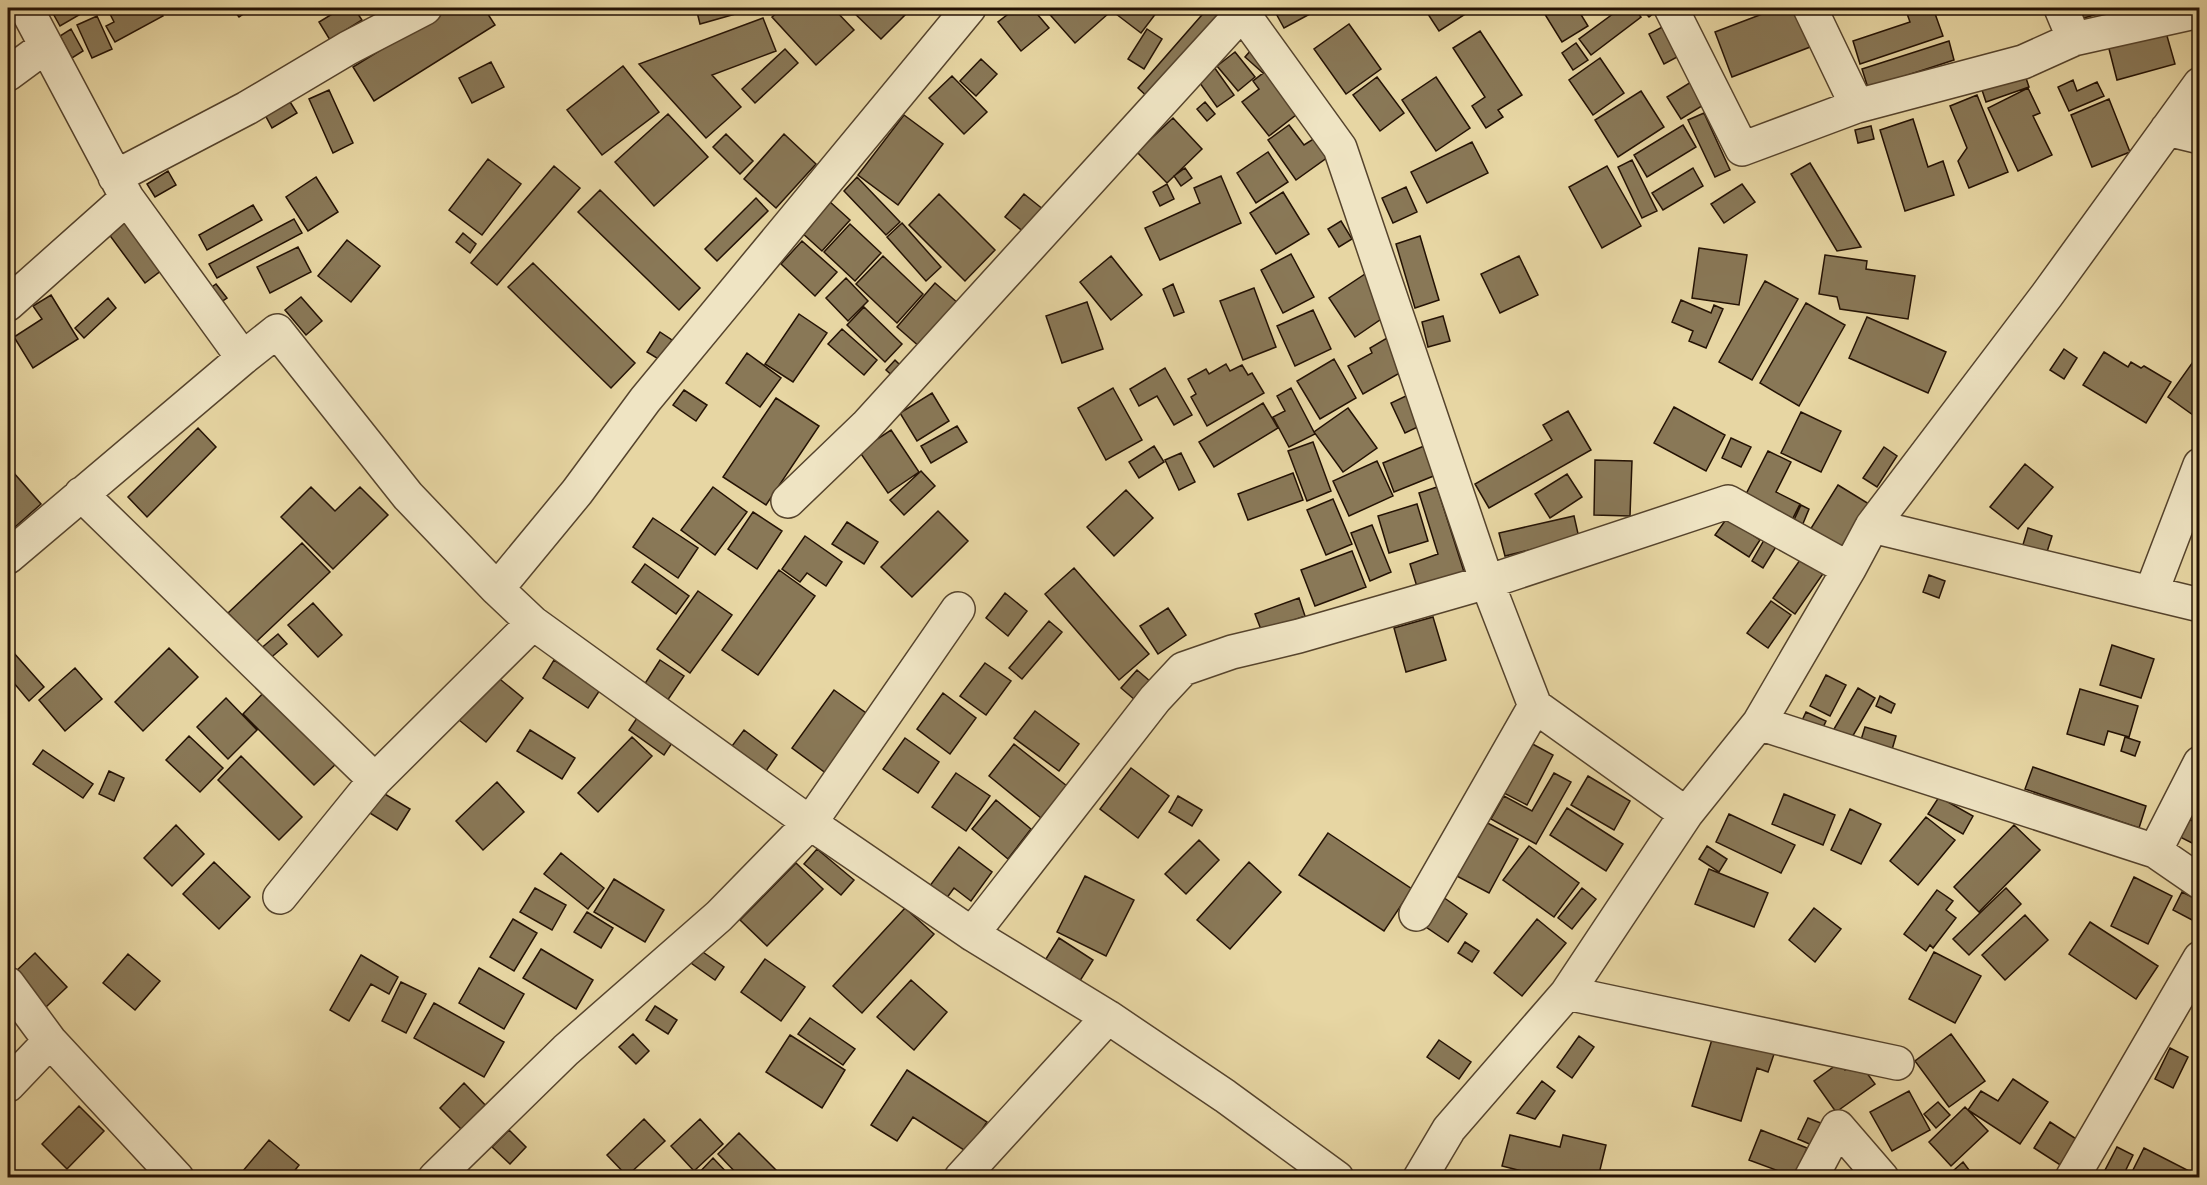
<svg xmlns="http://www.w3.org/2000/svg" width="2207" height="1185" font-family="'EB Garamond',serif">
<rect width="100%" height="100%" fill="#e7d6a3"/>
<filter id="stains"><feTurbulence type="fractalNoise" baseFrequency=".00333" numOctaves="4"/><feColorMatrix values="0 0 0 0 .2 0 0 0 0 .09 0 0 0 0 .02 0 0 0 .5 -.17"/></filter>
<radialGradient id="worn" r=".72"><stop offset=".6" stop-color="#630" stop-opacity="0"/><stop offset="1" stop-color="#630" stop-opacity=".3"/></radialGradient>
<path fill="#897857" stroke="#241204" stroke-width="1.5" d="M50,8h41l-31,18z
M107,8h52l4,8 -48,26 -9,-16 8,-4z
M232,8h20l-13,9z
M342,8h12l8,12 -32,20 -11,-18z
M449,8h35l11,17 -121,76 -21,-34z
M696,8h41l2,5 -39,11z
M783,8h50l21,22 -38,35 -44,-48z
M849,8h54l5,4 -27,27z
M1016,8h16l17,20 -28,23 -23,-29z
M1044,8h60l5,5 -34,30z
M1121,8h39l-19,25 -25,-19z
M1208,8h11l8,7 -75,86 -14,-13z
M1273,8h48l-37,20z
M1424,8h40l3,5 -28,18z
M1541,8h36l11,18 -26,16z
M1621,8h13l7,9 -50,38 -12,-16z
M1641,8h19l-11,9z
M1778,8h26l14,36 -86,33 -17,-45z
M1905,8h28l10,28 -83,28 -7,-23 57,-19z
M2080,8h37l-33,10z
M97,16l15,33 -20,9 -15,-33z
M763,18l13,33 -64,24 29,32 -35,31 -67,-74z
M1349,24l32,45 -35,25 -32,-45z
M1666,25l15,30 -17,9 -15,-30z
M71,29l12,22 -11,7 -12,-22z
M1147,29l15,10 -18,30 -16,-10z
M2165,29l10,35 -58,16 -9,-35z
M1480,31l42,64 -24,15 5,7 -17,11 -14,-22 13,-9 -32,-49z
M1949,41l5,19 -86,28 -6,-19z
M1258,42l18,16 -13,15 -18,-16z
M1576,43l12,17 -15,10 -11,-17z
M785,49l13,14 -43,40 -13,-14z
M1235,52l20,25 -17,14 -21,-25z
M1600,58l24,35 -31,22 -24,-35z
M981,59l16,15 -21,22 -16,-15z
M491,62l13,25 -32,16 -13,-25z
M1275,64l26,47 -32,25 -27,-34 17,-13 -6,-8z
M623,66l36,46 -57,43 -35,-45z
M1214,67l20,28 -17,12 -20,-28z
M2023,69l6,18 -43,15 -6,-18z
M952,76l35,36 -23,22 -35,-36z
M1377,77l27,36 -24,18 -27,-36z
M1436,77l34,51 -34,23 -34,-51z
M2073,80l4,11 20,-9 7,14 -35,15 -11,-24z
M1691,82l14,22 -24,15 -14,-22z
M2028,88l12,25 -7,3 19,39 -34,16 -30,-63z
M329,90l24,53 -20,10 -24,-54z
M1641,91l23,36 -46,30 -23,-37z
M1977,95l31,77 -39,16 -11,-27 9,-13 -17,-42z
M287,97l10,16 -25,15 -9,-17z
M2109,99l21,53 -38,15 -21,-52z
M1205,102l10,12 -8,7 -10,-12z
M1704,113l26,57 -15,7 -27,-57z
M668,114l40,43 -54,49 -39,-44z
M904,115l39,29 -45,61 -40,-30z
M1173,118l29,31 -35,34 -30,-31z
M1913,119l15,48 15,-6 11,34 -49,16 -25,-81z
M1289,125l15,20 11,-7 13,19 -32,23 -28,-40z
M1683,125l13,22 -49,30 -13,-22z
M1871,126l3,13 -16,4 -3,-13z
M726,134l27,27 -13,13 -27,-27z
M784,134l32,30 -40,44 -32,-29z
M1472,142l16,31 -61,30 -16,-31z
M1268,152l20,30 -32,21 -19,-30z
M488,159l33,25 -39,51 -33,-25z
M1632,160l25,51 -15,7 -24,-51z
M1810,163l51,84 -24,4 -46,-77z
M554,166l26,22 -83,97 -26,-22z
M1607,166l34,60 -39,22 -33,-61z
M1185,168l7,10 -11,8 -7,-10z
M1693,168l10,18 -40,24 -11,-17z
M168,171l8,14 -21,12 -8,-13z
M1221,176l20,47 -81,37 -15,-32 55,-25 -6,-15z
M316,177l22,35 -30,19 -22,-34z
M857,177l43,45 -14,13 -42,-44z
M1167,184l7,15 -14,7 -7,-14z
M1742,184l13,18 -31,21 -13,-19z
M1406,187l11,25 -24,11 -11,-25z
M600,190l100,98 -21,22 -101,-98z
M1283,192l26,42 -33,20 -26,-41z
M939,194l56,56 -30,31 -56,-56z
M1024,194l20,16 -19,23 -20,-16z
M756,198l12,13 -51,50 -12,-12z
M829,201l21,19 -28,31 -21,-19z
M253,205l9,15 -55,30 -8,-15z
M294,219l8,14 -85,45 -8,-14z
M126,220l36,50 -17,13 -37,-50z
M1341,221l11,18 -13,8 -11,-18z
M902,223l39,44 -15,14 -39,-44z
M850,224l31,29 -26,28 -31,-29z
M463,233l13,11 -6,9 -14,-11z
M1420,236l19,64 -24,8 -19,-64z
M347,240l33,26 -29,36 -33,-26z
M802,241l35,31 -22,24 -34,-32z
M298,247l13,25 -41,21 -13,-26z
M1699,248l48,7 -8,50 -47,-7z
M1291,254l23,43 -31,16 -22,-43z
M1825,255l42,6 -1,8 49,7 -7,43 -68,-10 -3,-12 -18,-3z
M883,256l40,38 -26,29 -41,-39z
M1111,256l31,39 -31,25 -31,-38z
M1519,256l19,39 -38,18 -19,-39z
M533,263l102,100 -24,25 -103,-101z
M1365,274l25,39 -35,24 -26,-39z
M846,278l22,23 -20,20 -22,-23z
M1765,281l33,18 -46,81 -33,-18z
M935,283l24,21 -38,44 -24,-21z
M216,284l11,14 -12,8 -10,-14z
M1173,284l11,28 -10,4 -11,-27z
M1254,288l22,59 -33,13 -23,-59z
M51,295l27,44 -45,29 -19,-31 28,-18 -9,-13z
M301,297l21,24 -16,14 -21,-25z
M108,298l8,10 -32,30 -9,-10z
M1681,300l30,13 3,-8 9,4 -17,39 -17,-7 4,-10 -21,-9z
M1087,302l16,47 -41,14 -16,-47z
M1806,303l39,22 -46,81 -39,-23z
M864,307l38,37 -17,18 -38,-37z
M1313,310l18,39 -36,17 -18,-40z
M799,314l28,19 -34,49 -28,-18z
M1443,316l7,25 -22,6 -6,-25z
M1867,317l79,35 -18,41 -79,-35z
M842,329l35,31 -13,15 -36,-31z
M660,332l12,8 -12,20 -13,-8z
M1387,338l18,32 -42,24 -15,-28 24,-13 -2,-5z
M2064,349l13,9 -13,21 -14,-9z
M2104,352l24,15 3,-5 10,6 3,-2 27,16 -25,41 -63,-38z
M2200,352v54l-7,9 -25,-18z
M747,353l34,25 -21,29 -34,-24z
M1334,359l22,39 -36,21 -23,-38z
M895,360l11,11 -9,9 -11,-10z
M1226,364l4,7 12,-6 6,10 4,-2 12,20 -57,33 -16,-29 5,-3 -8,-15 18,-10 3,5z
M1165,368l27,47 -18,10 -17,-29 -18,10 -9,-17z
M1113,388l29,52 -36,20 -28,-52z
M1291,388l24,46 -26,13 -16,-30 12,-6 -8,-15z
M684,390l23,15 -11,16 -23,-16z
M932,393l17,28 -32,20 -17,-28z
M1408,395l14,30 -17,8 -14,-30z
M776,398l43,28 -53,79 -43,-28z
M1263,403l15,25 -64,39 -15,-25z
M1674,407l51,28 -19,36 -52,-28z
M1348,408l29,40 -34,24 -29,-40z
M1568,411l23,39 -102,58 -14,-24 77,-44 -9,-15z
M1801,412l40,19 -20,41 -40,-19z
M957,426l10,16 -36,21 -10,-17z
M198,428l18,19 -69,70 -19,-20z
M891,430l28,42 -31,21 -29,-42z
M1731,438l20,9 -10,20 -19,-9z
M1313,442l18,49 -24,10 -19,-50z
M1154,446l10,16 -25,16 -10,-16z
M1424,446l12,29 -42,17 -11,-29z
M1884,447l13,9 -20,31 -14,-9z
M1768,451l23,11 -15,30 24,12 -9,18 -47,-24z
M1181,453l14,29 -16,8 -14,-30z
M1595,460l37,1 -2,55 -36,-1z
M1377,461l16,35 -44,20 -16,-35z
M2025,464l28,23 -35,42 -28,-22z
M921,471l14,15 -31,29 -14,-15z
M13,472l28,32 -26,23 -7,-8v-42z
M1293,473l10,27 -55,20 -10,-26z
M1567,474l15,23 -32,21 -15,-24z
M1838,485l31,19 -28,45 -31,-19z
M311,487l24,24 25,-24 28,28 -55,54 -52,-52z
M713,487l34,25 -32,43 -34,-25z
M1437,487l28,88 -47,15 -8,-26 28,-10 -19,-61z
M1126,490l27,28 -39,38 -27,-29z
M1333,499l19,45 -26,11 -19,-45z
M1417,504l11,37 -39,12 -11,-37z
M1801,505l8,4 -7,17 -9,-4z
M938,511l30,30 -56,56 -31,-30z
M753,512l29,19 -25,38 -29,-20z
M1574,516l5,22 -74,18 -6,-23z
M653,518l45,30 -20,30 -45,-31z
M1727,518l33,22 -11,17 -34,-22z
M847,522l31,20 -14,22 -32,-20z
M1372,525l19,47 -21,9 -19,-48z
M2028,528l24,8 -6,19 -24,-7z
M1767,535l12,7 -16,26 -11,-7z
M805,536l37,26 -16,24 -19,-13 -7,9 -18,-13z
M302,543l28,29 -74,70 -28,-29z
M1352,551l14,36 -51,19 -14,-36z
M1805,553l22,15 -32,46 -22,-16z
M645,564l44,32 -13,18 -44,-32z
M1074,568l75,86 -30,26 -74,-86z
M779,570l36,26 -57,79 -36,-25z
M1929,575l16,6 -6,17 -16,-6z
M698,591l34,24 -42,58 -33,-24z
M1005,593l22,18 -19,25 -22,-18z
M1299,598l6,18 -43,16 -7,-18z
M1771,601l20,14 -23,33 -21,-15z
M313,603l29,32 -24,22 -30,-32z
M1168,608l18,27 -28,19 -18,-28z
M1433,617l13,43 -40,12 -12,-44z
M1049,621l13,11 -40,47 -13,-11z
M278,634l9,10 -19,16 -9,-10z
M2112,645l42,14 -13,39 -41,-13z
M169,648l29,29 -55,54 -28,-29z
M13,652l31,35 -15,14 -21,-25v-19z
M554,660l46,30 -12,18 -45,-30z
M660,660l24,16 -17,25 -23,-16z
M985,663l26,18 -25,34 -26,-19z
M75,668l27,31 -37,32 -26,-31z
M1137,670l14,12 -16,18 -14,-12z
M1826,675l20,10 -16,31 -20,-10z
M496,676l27,22 -37,44 -27,-22z
M268,688l72,72 -26,25 -71,-71z
M1858,688l17,10 -24,41 -17,-10z
M2080,689l58,17 -9,31 -21,-6 -4,14 -37,-11z
M834,690l39,28 -42,59 -39,-29z
M943,693l33,25 -26,36 -33,-25z
M1880,696l15,8 -4,9 -15,-7z
M226,698l31,32 -29,29 -31,-32z
M1035,711l44,33 -20,27 -45,-33z
M1806,712l20,9 -7,15 -20,-9z
M637,718l35,25 -8,12 -35,-25z
M1865,727l31,9 -5,17 -31,-10z
M530,730l45,28 -13,21 -45,-28z
M744,730l33,25 -11,16 -34,-25z
M189,736l34,32 -23,24 -34,-32z
M632,737l20,19 -54,56 -20,-19z
M2125,737l15,5 -5,14 -14,-5z
M905,738l34,24 -21,31 -35,-24z
M1527,741l26,14 -26,50 -27,-14z
M1014,744l53,42 -26,32 -52,-42z
M43,750l50,34 -10,14 -50,-34z
M241,756l61,61 -23,23 -61,-60z
M2033,767l113,39 -7,22 -114,-39z
M1131,768l38,28 -31,42 -38,-29z
M109,771l15,7 -10,23 -15,-7z
M956,773l34,23 -24,35 -34,-24z
M1554,773l17,9 -35,62 -45,-25 13,-23 28,15z
M1588,776l42,25 -16,29 -43,-25z
M497,782l27,30 -41,38 -27,-29z
M378,790l32,19 -13,21 -32,-20z
M1784,794l51,21 -12,30 -51,-21z
M1178,796l24,14 -10,16 -23,-14z
M1939,797l34,19 -10,18 -35,-20z
M996,800l35,29 -23,30 -36,-30z
M1567,808l56,36 -17,27 -56,-36z
M1850,809l31,15 -20,40 -30,-14z
M1729,814l66,31 -14,28 -65,-31z
M1926,817l29,23 -37,45 -28,-24z
M1480,819l38,20 -29,54 -38,-20z
M2189,819l11,6v22l-20,-10z
M176,825l28,29 -32,32 -28,-28z
M2014,825l26,25 -61,62 -25,-25z
M1328,833l84,56 -28,42 -85,-56z
M1199,840l20,20 -33,34 -21,-20z
M1529,846l50,37 -25,34 -51,-37z
M1707,846l20,13 -8,13 -20,-13z
M959,847l33,25 -21,29 -17,-13 -8,11 -17,-12z
M817,849l37,31 -13,15 -37,-31z
M561,853l43,35 -16,21 -44,-35z
M214,862l36,35 -31,32 -36,-35z
M1249,862l32,30 -51,57 -33,-29z
M796,863l27,26 -56,57 -27,-26z
M1709,869l59,24 -14,34 -59,-23z
M1085,876l49,24 -28,56 -49,-24z
M2134,877l38,19 -24,48 -37,-18z
M614,879l50,31 -19,32 -51,-30z
M535,888l31,17 -14,25 -32,-18z
M1582,888l14,11 -24,30 -14,-11z
M2006,888l15,16 -52,51 -16,-16z
M1937,890l16,11 -7,9 10,8 -23,30 -3,-3 -4,6 -22,-17z
M2182,892l18,9v10l-6,10 -21,-11z
M1443,897l24,17 -19,28 -25,-17z
M905,908l29,26 -72,79 -29,-27z
M1814,908l27,21 -26,33 -26,-22z
M587,912l26,16 -12,20 -27,-16z
M2025,915l23,25 -43,40 -23,-25z
M513,919l24,14 -23,38 -24,-14z
M1537,919l29,24 -44,53 -28,-23z
M2090,922l68,44 -22,33 -67,-45z
M1059,938l34,22 -15,24 -34,-22z
M1465,942l14,9 -7,11 -14,-9z
M541,949l52,31 -17,29 -53,-31z
M700,950l24,17 -9,13 -24,-17z
M1934,952l47,24 -26,47 -46,-24z
M35,953l32,34 -21,20 -32,-34z
M128,954l32,27 -25,29 -32,-27z
M361,955l37,22 -9,17 -18,-10 -22,37 -19,-11z
M765,959l40,28 -24,34 -40,-29z
M479,968l45,26 -20,35 -45,-26z
M911,980l36,32 -33,38 -37,-33z
M401,982l25,12 -20,39 -24,-12z
M434,1003l70,39 -20,35 -70,-39z
M655,1006l22,14 -9,14 -22,-14z
M810,1018l45,31 -12,16 -45,-31z
M633,1034l16,17 -13,13 -17,-17z
M1951,1034l34,47 -36,26 -34,-46z
M790,1035l55,35 -23,38 -56,-36z
M1579,1036l15,11 -22,31 -15,-11z
M1713,1036l61,18 -6,18 -11,-4 -16,53 -49,-15z
M1439,1040l32,22 -12,17 -32,-22z
M2170,1048l18,9 -15,31 -18,-9z
M1858,1061l17,23 -39,28 -22,-31 25,-18 6,7z
M907,1070l80,52 -20,30 -54,-35 -16,24 -26,-16z
M2013,1079l35,23 -28,42 -52,-34 13,-19 17,10z
M1542,1081l13,10 -20,28 -18,-6z
M464,1083l26,27 -24,24 -26,-26z
M1909,1091l21,39 -38,21 -22,-39z
M1938,1102l12,13 -14,13 -12,-14z
M79,1106l25,25 -37,38 -25,-25z
M1965,1107l23,24 -37,35 -22,-24z
M1808,1118l15,6 -9,22 -16,-7z
M644,1119l21,22 -38,35 -20,-21z
M700,1119l23,25 -29,27 -23,-25z
M2050,1122l34,22 -16,26 -34,-22z
M509,1130l17,17 -16,17 -18,-17z
M1761,1130l46,18 -12,29 -46,-17z
M739,1133l45,45h-43l-23,-24z
M1510,1135l50,12 3,-12 43,10 -8,33h-49l-47,-12z
M269,1140l30,25 -10,13h-52z
M2117,1147l16,8 -11,23h-16l-4,-2z
M2144,1148l55,28 -1,2h-69z
M713,1158l19,20h-38z
M1963,1162l12,16h-30z
M468,1169l8,9h-16z"/>
<g fill="none" stroke-linecap="round" stroke-linejoin="round">
<defs>
<path id="minor" d="M26,8l101,190 116,160 34,-27 131,165 89,93 36,34 277,200 162,111 136,83 117,79 112,82
M1239,8l101,140 147,434 48,124 151,108 -119,179 -118,136 -29,49
M1671,8l71,141 115,-43 166,-44 51,-23 126,-28
M1810,8l47,98
M2061,8l13,31
M8,74l38,-28
M2167,129l33,8
M115,177l132,-69 101,-60 77,-40
M8,304l119,-106
M81,494l294,286
M788,501l78,-75 377,-414 6,-4
M1872,526l328,79
M8,557l235,-199
M1849,569l23,-43 175,-231 153,-211
M497,589l80,-97 68,-92 324,-392
M2151,593l49,-128
M1759,723l396,128 45,31
M2155,851l45,-88
M280,897l95,-117 158,-157
M1416,914l119,-208
M972,934l183,-235 28,-30 49,-17 67,-16 188,-54 241,-80 121,67 -90,154 -73,91
M8,984l42,57 127,137
M1567,993l330,70
M8,1085l42,-44
M435,1178l131,-128 153,-134 91,-93 148,-214
M961,1178l147,-161
M1811,1178l27,-51 44,51
M2072,1178l128,-220"/>
</defs>
<use href="#minor" stroke="#55432c" stroke-width="36"/>
<use href="#minor" stroke="#efe4c3" stroke-width="33"/>
</g>
<rect width="2207" height="1185" fill="none" stroke="#e7d6a3" stroke-width="30"/>
<rect x="9" y="9" width="2189" height="1167" fill="none" stroke="#241204" stroke-width="3"/>
<rect x="15" y="15" width="2177" height="1155" fill="none" stroke="#241204" stroke-width="1.5"/>
<rect width="100%" height="100%" filter="url(#stains)"/>
<rect width="100%" height="100%" fill="url(#worn)"/>
</svg>
